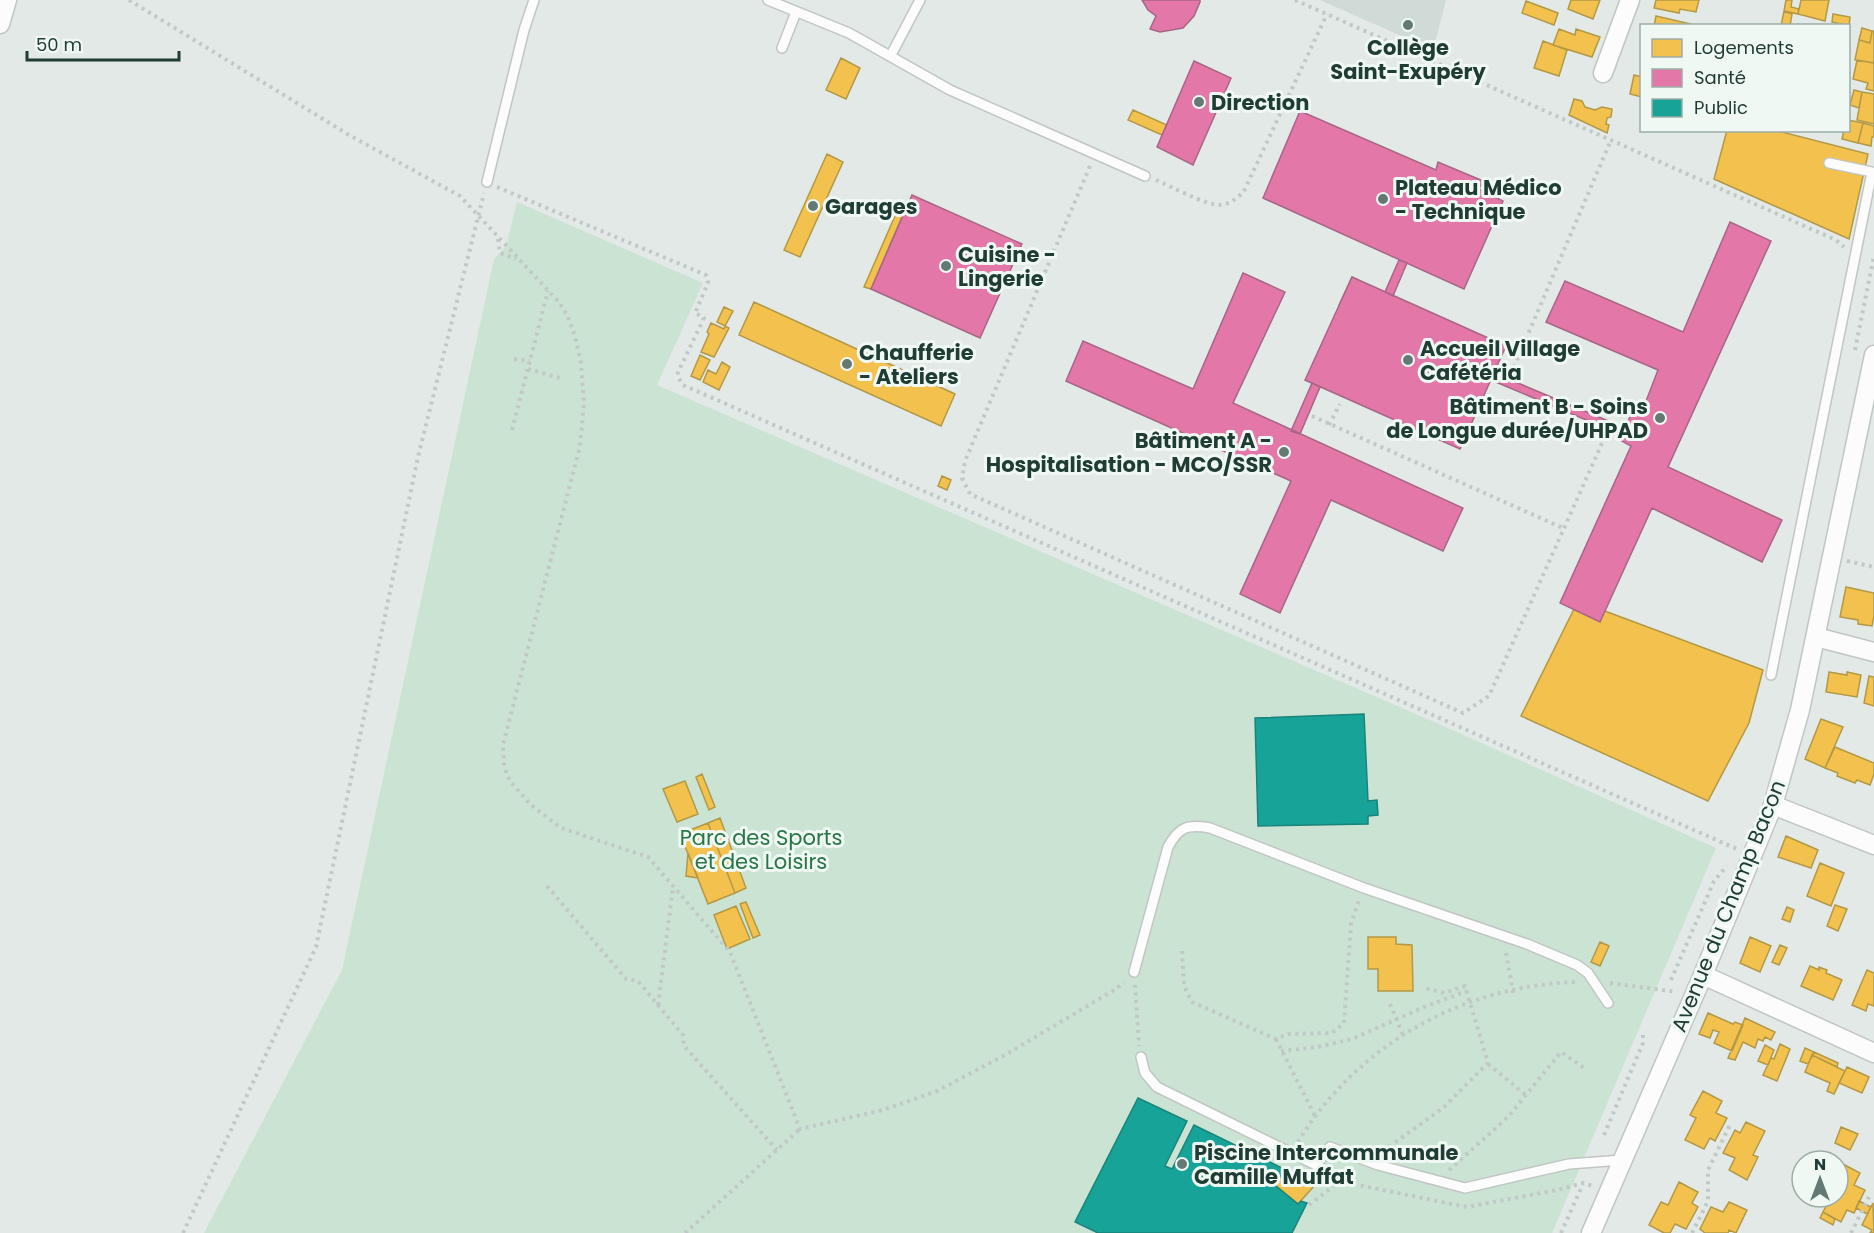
<svg xmlns="http://www.w3.org/2000/svg" width="1874" height="1233" font-family="Poppins,sans-serif">
<rect width="100%" height="100%" fill="#e3e9e6"/>
<path fill="#d0dad6" d="M1320,0h126l-13,50z"/>
<path fill="#cbe3d2" d="M517,202l186,81 -46,102 784,340 275,123 -164,385h-1348l138,-263 152,-711 12,-13z"/>
<path fill="#f2c14e" stroke="#b39946" stroke-width="1.5" d="M1571,0h29l-7,19 -25,-10z
M1656,0h43l-3,12 -16,-3 -1,4 -25,-5z
M1786,0h6l-1,7 8,2 -1,5 -14,-3z
M1801,0h28l-4,21 -27,-7z
M1526,1l32,12 -4,12 -32,-12z
M1784,11l8,3 -2,12h-9z
M1833,14l17,3 -1,9 -17,-4z
M1656,16l35,8v2h-37z
M1862,28l10,3 -2,12 -11,-3z
M1559,29l16,6 1,-6 24,8 -8,20 -39,-12z
M1872,31h2v32l-19,-3 4,-20 11,3z
M1543,41l24,9 -8,26 -25,-8z
M841,58l19,10 -14,31 -20,-9z
M1857,60l17,3v28l-8,-2 2,-6 -15,-4z
M1634,75l8,2v20l-12,-3z
M1854,90l8,2 -3,16 -9,-3z
M1862,92l12,2v30l-17,-4z
M1574,99l8,2 3,6 10,3 7,-3 10,2 -1,8 -4,1 -1,6 3,1 -2,8 -38,-18z
M1133,110l34,15 -5,10 -34,-15z
M1848,120l15,3 -5,20 -16,-4 2,-9h4z
M1863,123l11,3v11h-2l-1,9 -13,-3z
M1727,130h47l94,24 -19,85 -135,-60z
M827,154l16,8 -43,95 -16,-7z
M898,209l6,3 -33,77 -7,-2z
M1352,277l29,15 -11,26 -31,-13z
M754,302l201,92 -14,32 -202,-91z
M724,307l9,4 -8,15 -8,-4z
M711,323l13,6 1,-3 4,2 -15,29 -13,-5 8,-18 -2,-2z
M700,355l10,5 -10,20 -9,-4z
M722,362l8,5 -11,23 -16,-8 5,-12 8,4z
M942,476l9,4 -4,10 -9,-4z
M1846,587l28,6v23l-2,10 -14,-2v-4l-18,-3z
M1578,601l185,69 -14,53 -41,78 -187,-85z
M1829,672l18,3v-3l14,3 -4,22 -31,-5z
M1869,676l5,1v29l-10,-3z
M1821,719l22,8 -18,41 -20,-9z
M1835,747l39,16v11l-4,11 -13,-5 -2,3 -18,-7 1,-3 -13,-5z
M702,774l13,33 -6,3 -13,-33z
M685,781l13,33 -21,8 -14,-33z
M720,818l26,70 -11,5 -27,-70z
M708,823l27,70 -27,11 -28,-70z
M1786,836l32,14 -7,18 -33,-11z
M688,853l10,25 -12,-2z
M1820,863l24,10 -13,33 -24,-10z
M746,902l14,33 -7,3 -13,-34z
M1835,905l12,4 -9,22 -11,-5z
M736,906l14,33 -23,10 -13,-34z
M1787,907l7,3 -4,12 -8,-3z
M1368,937h28v7l16,1 1,46h-35v-22h-10z
M1750,937l21,9 -11,26 -20,-9z
M1600,942l9,4 -9,20 -9,-4z
M1780,945l7,3 -8,17 -7,-3z
M1810,966l9,4v-3l8,3 -1,3 16,7 -9,20 -32,-14z
M1867,970l7,3v33l-6,-2 -2,7 -14,-6z
M1708,1013l25,11 2,-2 8,3 -11,26 -18,-8 5,-11 -6,-2 -3,8 -11,-4z
M1745,1018l30,14 -4,8 -6,-3 -2,4 -5,-2 -3,9 -12,-6 -8,18 -7,-2z
M1780,1044l10,5 -13,32 -14,-6 8,-17 3,1z
M1765,1045l9,5 -6,15 -10,-4z
M1805,1048l9,4 -6,12 -8,-3z
M1814,1052l24,11 -1,4 -25,-12z
M1812,1055l33,16 -11,23 -7,-3 3,-8 -25,-11z
M1847,1067l22,10 -7,16 -23,-10z
M1703,1091l19,10 -6,12 11,5 -12,23 -5,-3 -6,11 -19,-9 11,-22 -6,-3z
M1746,1122l19,9 -12,24 5,2 -11,23 -18,-10 6,-12 -12,-5 12,-23 5,3z
M1841,1127l17,7 -8,16 -15,-7z
M1841,1163l19,10 -6,12 11,5 -11,23 -7,-3 -6,12 -18,-10 8,-15h7v-29z
M1284,1169l31,16 -17,19 -22,-18z
M1679,1182l19,10 -6,11 6,4 -12,22 -11,-5 -5,9h-6l-15,-8 12,-23 7,3z
M1859,1201l12,6 -4,7 -11,-6z
M1729,1202l18,8 -11,23 -7,-3 -1,3h-23l-5,-4 11,-22 12,5z
M1873,1203l1,30h-4l2,-3 -10,-5z
M1823,1212l12,7 -2,6 -13,-7z"/>
<path fill="#e377a8" stroke="#a86686" stroke-width="1.5" d="M1142,0h58v2l-6,14 -11,12 -23,4 -10,-3 6,-13 -8,-6z
M1194,61l37,17 -38,87 -36,-18z
M1300,111l136,59 2,-8 45,19 -4,8 24,12 -39,88 -201,-91z
M912,195l110,49 -42,94 -109,-49z
M1730,222l41,19 -103,226 114,53 -20,42 -110,-54 -52,114 -40,-19 71,-157 -11,-6 15,-35 8,4 15,-39 -112,-48 19,-41 118,51z
M1399,260l8,3 -14,33 -8,-4z
M1243,273l42,19 -52,111 230,105 -20,43 -112,-51 -51,113 -40,-19 51,-113 -225,-100 17,-40 110,48z
M1352,277l154,69 -46,103 -155,-69z
M1494,373l131,55 -3,7 -131,-55z
M1312,383l8,4 -20,47 -9,-3z"/>
<path fill="#17a398" stroke="#1a847a" stroke-width="1.5" d="M1364,714l4,87 9,-1 1,15 -10,1v8l-110,2 -3,-108z
M1138,1098l49,23 -22,45 7,3 22,-44 90,44 -8,17 22,18 3,-3 6,2 -15,30h-194l-23,-11z"/>
<g fill="none" stroke-linecap="round" stroke-linejoin="round">
<defs>
<path id="lane" d="M768,0l81,33 101,57 195,86
M782,48l14,-36
M891,55l29,-55
M1829,163l43,9
M487,182l37,-152 10,-30
M1771,675l101,-503 2,1
M1134,972l34,-125c11,-20 19,-23 42,-19l154,60 163,56 50,21 11,8 20,30
M1141,1057l4,16 12,14 159,78 14,-18 48,18 87,23 104,-24 53,-4"/>
<path id="street" d="M0,24l7,-24
M1603,73l27,-73
M1816,637l58,15
M1773,805l101,40
M1703,975l171,78
M1591,1233l112,-258 70,-170 27,-95 74,-355"/>
</defs>
<use href="#lane" stroke="#c0c6c3" stroke-width="12"/>
<use href="#street" stroke="#c0c6c3" stroke-width="21"/>
<path stroke="#c0c9c6" stroke-width="4" stroke-dasharray="3 4.5" stroke-linecap="butt" d="M129,0l220,135 111,61 99,106 8,13 8,21 6,27 3,41 -4,42 -77,299 1,22 6,14 21,24 30,23 87,29 82,95 70,177 83,-19 54,-19 68,-36 111,-66 8,-7
M1295,0l541,240 8,7
M1090,166l-125,295 -3,17 8,16 493,219 26,-17 114,-255
M1156,180c14,6 50,25 63,25 10,0 19,-7 25,-14l83,-177
M497,187l209,88 2,8 -13,30 9,5 -26,54v5l5,8 1054,464
M498,239l2,14 16,6
M1855,350l19,-94
M514,359l16,2
M528,369l32,9
M1511,374l100,-234
M1312,416l253,113
M1329,425l11,-21
M512,430l36,-139
M1847,561l27,6
M547,886l79,93 12,2 45,54 1,11 93,104
M1182,951l2,35 8,16 84,37 12,-5 44,-1 12,-10 7,-99 8,-24
M1506,953l8,44
M1671,980l43,-99 13,-15
M1610,983l67,9
M1135,985l4,61
M1390,1004l13,31
M658,1005l15,-118
M1276,1039l39,77
M1281,1051l37,-4 34,-8 72,-32 43,-16
M1488,1064l39,32
M1604,1135l39,-92v-8
M1298,1142c59,-97 164,-156 277,-160
M1383,1151l60,-43 45,-45 -23,-77 -21,7 -19,-5
M1449,1170l59,-53 53,-65 23,16
M1324,1178l143,29 90,-17 26,-7 10,3
M1309,1205l31,-24
M183,1233l133,-286 102,-490 66,-264
M685,1233l115,-104
M1561,1233l22,-49
M1692,1233l16,-32v-31l22,-45
M1851,1233l18,-36"/>
<use href="#lane" stroke="#fbfcfb" stroke-width="9"/>
<use href="#street" stroke="#fbfcfb" stroke-width="18"/>
</g>
<g fill="#647973" stroke="#f0f8f4" stroke-width="2">
<circle cx="1408" cy="25" r="6"/>
<circle cx="1199" cy="102" r="6"/>
<circle cx="1383" cy="199" r="6"/>
<circle cx="813" cy="206" r="6"/>
<circle cx="946" cy="266" r="6"/>
<circle cx="1408" cy="360" r="6"/>
<circle cx="847" cy="364" r="6"/>
<circle cx="1660" cy="418" r="6"/>
<circle cx="1284" cy="452" r="6"/>
<circle cx="1182" cy="1164" r="6"/>
</g>
<g text-anchor="middle" dominant-baseline="central" stroke-width="6" stroke-linejoin="round" paint-order="stroke">
<g font-size="21" font-weight="bold" fill="#203d35" stroke="#f0f8f4" text-anchor="start">
<text x="1408" y="47" text-anchor="middle">Collège<tspan x="1408" dy="24">Saint-Exupéry</tspan></text>
<text x="1211" y="102">Direction</text>
<text x="1395" y="187">Plateau Médico<tspan x="1395" dy="24">- Technique</tspan></text>
<text x="825" y="206">Garages</text>
<text x="958" y="254">Cuisine -<tspan x="958" dy="24">Lingerie</tspan></text>
<text x="1420" y="348">Accueil Village<tspan x="1420" dy="24">Cafétéria</tspan></text>
<text x="859" y="352">Chaufferie<tspan x="859" dy="24">- Ateliers</tspan></text>
<text x="1648" y="406" text-anchor="end">Bâtiment B - Soins<tspan x="1648" dy="24">de Longue durée/UHPAD</tspan></text>
<text x="1272" y="440" text-anchor="end">Bâtiment A -<tspan x="1272" dy="24">Hospitalisation - MCO/SSR</tspan></text>
<text x="1194" y="1152">Piscine Intercommunale<tspan x="1194" dy="24">Camille Muffat</tspan></text>
</g>
<g font-size="21" fill="#287546" stroke="#f0f8f4">
<text x="761" y="837">Parc des Sports<tspan x="761" dy="24">et des Loisirs</tspan></text>
</g>
<g font-size="21" fill="#203d35" stroke="#f0f8f4">
<text transform="translate(1728 906) rotate(-68)">Avenue du Champ Bacon</text>
</g>
</g>
<rect x="1640" y="24" width="210" height="108" fill="#f0f8f4" stroke="#9dada8" stroke-width="1.5"/>
<rect x="1652" y="39" width="30" height="18" fill="#f2c14e" stroke="#9dada8" stroke-width="1.5"/>
<text x="1694" y="54" font-size="18" fill="#203d35">Logements</text>
<rect x="1652" y="69" width="30" height="18" fill="#e377a8" stroke="#9dada8" stroke-width="1.5"/>
<text x="1694" y="84" font-size="18" fill="#203d35">Santé</text>
<rect x="1652" y="99" width="30" height="18" fill="#17a398" stroke="#9dada8" stroke-width="1.5"/>
<text x="1694" y="114" font-size="18" fill="#203d35">Public</text>
<g transform="translate(1820 1179)"><circle r="28" fill="#f0f8f4" stroke="#9dada8" stroke-width="1.5"/>
<path d="M0-4.5L10 22L0 15L-10 22Z" fill="#647973"/>
<text y="-9" font-size="16" font-weight="bold" text-anchor="middle" fill="#203d35">N</text>
</g>
<path d="M27 51v9h152v-9" fill="none" stroke="#203d35" stroke-width="3"/>
<text x="36" y="51" font-size="18" fill="#203d35" stroke="#f0f8f4" stroke-width="4.5" paint-order="stroke">50 m</text>
</svg>
